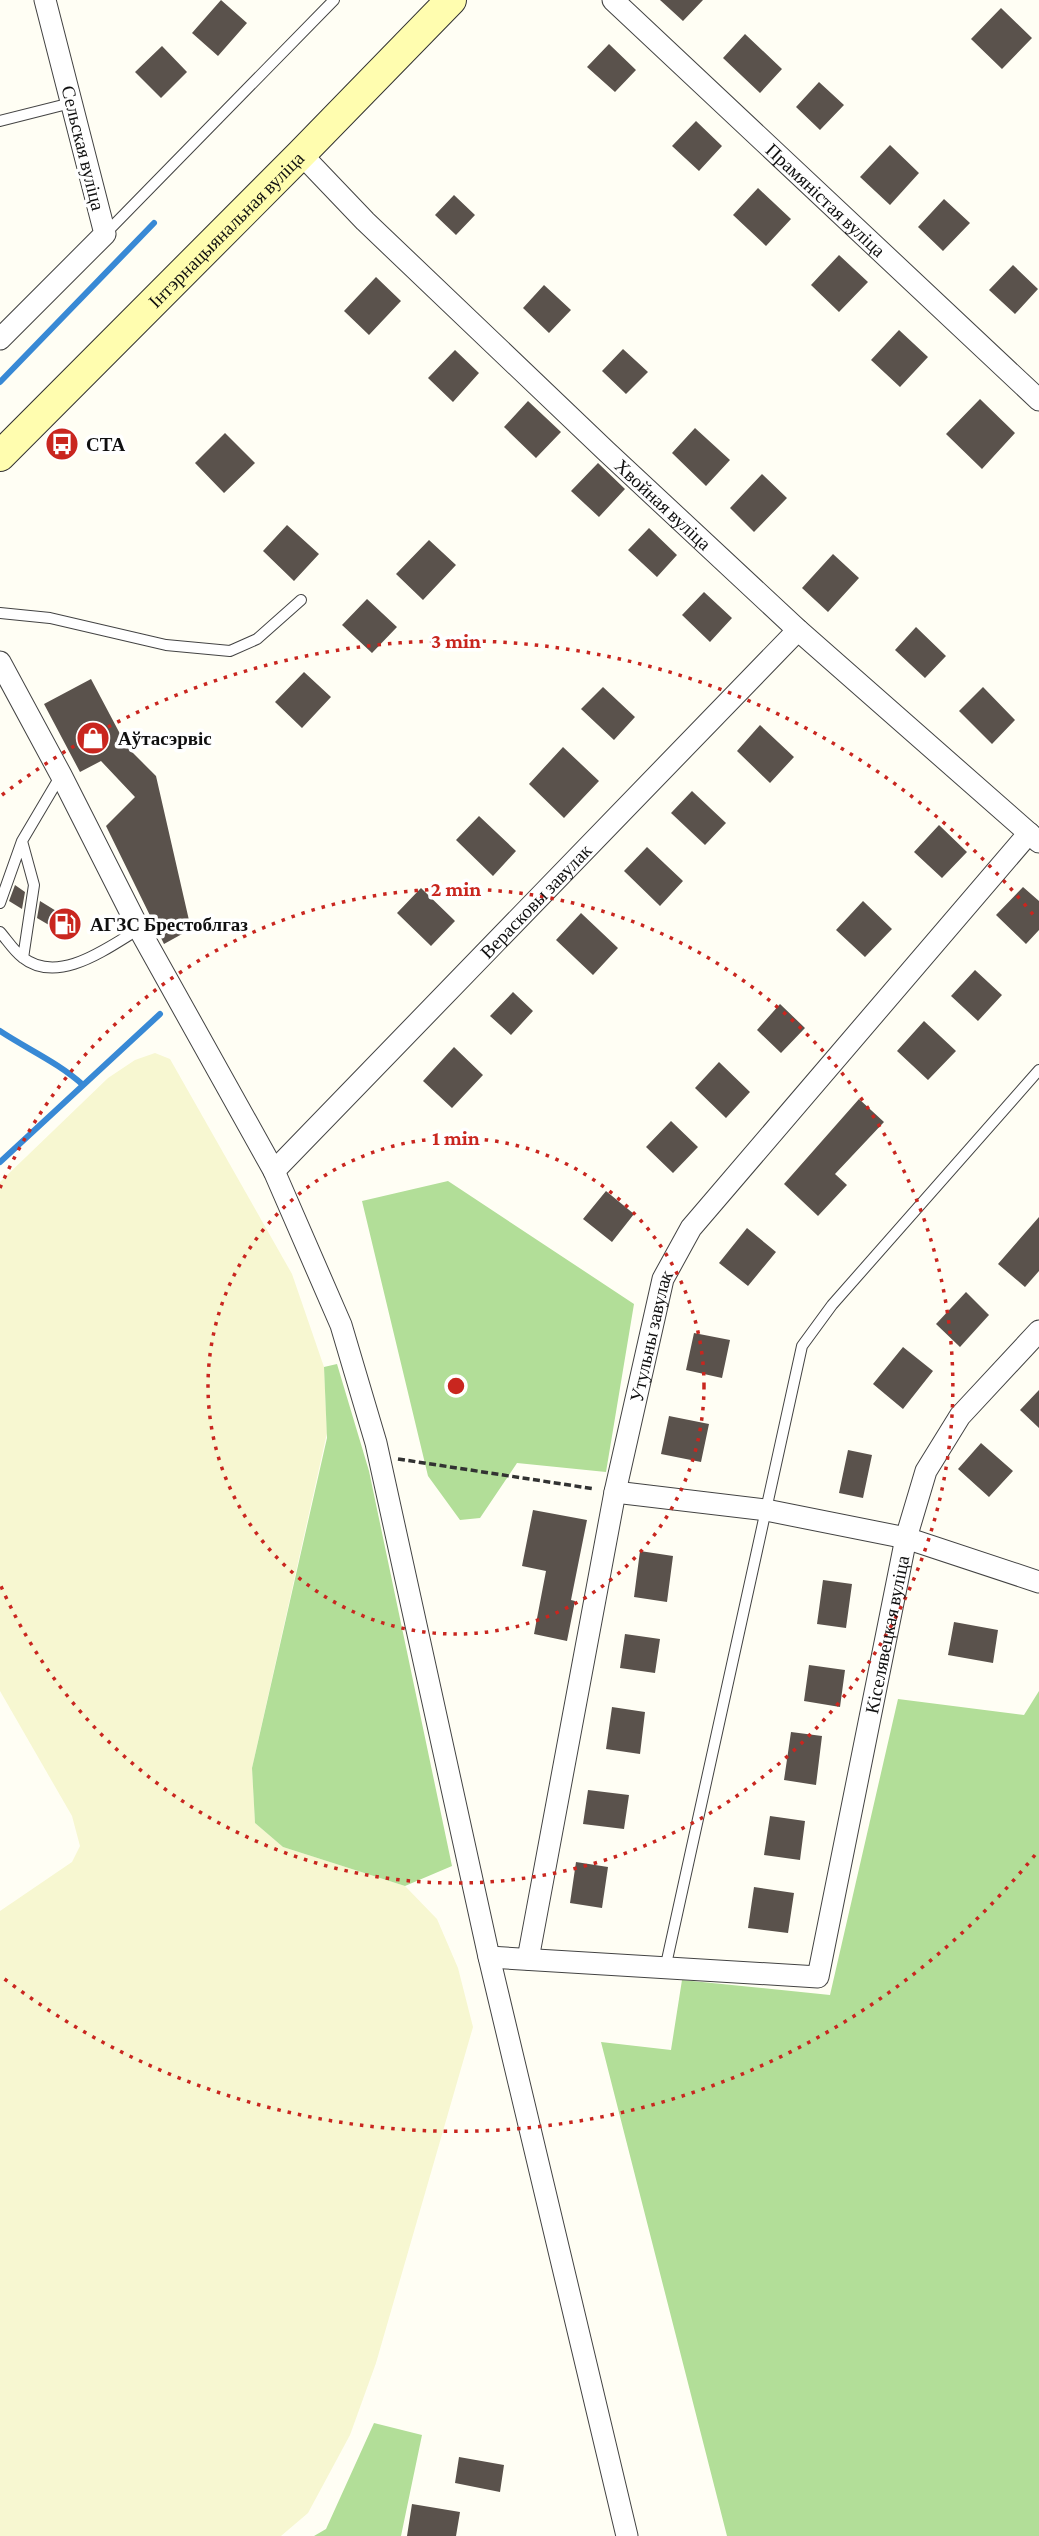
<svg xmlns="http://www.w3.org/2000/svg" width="1039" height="2536" font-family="'Crimson Pro',serif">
<rect width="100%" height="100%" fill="#fffef4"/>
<path fill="#f7f7d1" d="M155,1053l15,6 122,215 32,93 3,66 -75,335 3,55 28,24 122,39 32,33 21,49 15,59 -97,336 -26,72 -42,78 -27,23h-281v-625l72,-49 8,-16 -8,-30 -72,-125v-509l108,-104 27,-18z"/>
<path fill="#b2de98" d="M448,1181l186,123 -28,168 -89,-9 -37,55 -20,2 -32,-44 -66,-275z
M337,1364l32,107 83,395 -47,20 -122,-39 -28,-24 -3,-55 75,-330 -3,-71z
M1039,1691v845h-312l-126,-494 70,8 11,-70 148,15 68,-296 126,16z
M374,2423l48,12 -21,101h-87l12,-7z"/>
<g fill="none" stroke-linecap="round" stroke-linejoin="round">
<path stroke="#3889d5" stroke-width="6" d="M0,382l154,-159
M0,1031c27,18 59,32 83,54
M0,1162l160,-148"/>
</g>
<path fill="#5a524c" d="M221,0l26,23 -29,33 -26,-23z
M660,0h43l-20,21z
M1001,8l31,30 -30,31 -31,-30z
M745,34l37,35 -22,24 -37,-35z
M609,44l27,26 -21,22 -28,-25z
M162,46l25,26 -26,26 -26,-26z
M819,82l25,23 -24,25 -24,-23z
M696,121l26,25 -23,25 -27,-25z
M890,145l29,28 -29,32 -30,-28z
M758,188l33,31 -25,27 -33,-31z
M454,195l21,20 -19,20 -21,-20z
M944,199l26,24 -27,28 -25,-24z
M839,255l29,27 -29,30 -28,-27z
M1013,265l25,24 -23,25 -26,-24z
M376,277l25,24 -32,34 -25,-24z
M544,285l27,25 -22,23 -26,-25z
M899,330l29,27 -28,30 -29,-27z
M623,349l25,23 -22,22 -24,-23z
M455,350l24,23 -26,29 -25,-24z
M980,399l35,34 -33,36 -36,-35z
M528,401l33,31 -25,26 -32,-31z
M695,428l35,32 -24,26 -34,-33z
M225,433l30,30 -31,30 -29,-30z
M598,463l27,26 -26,28 -28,-26z
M762,474l25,24 -33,34 -24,-24z
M287,525l32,29 -25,27 -31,-30z
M649,528l28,27 -20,22 -29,-27z
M429,540l27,25 -33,35 -27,-26z
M833,554l26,24 -31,34 -26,-24z
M704,592l28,26 -22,24 -28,-27z
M367,599l30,28 -25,26 -30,-28z
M916,627l30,29 -21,22 -30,-28z
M304,672l27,25 -29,31 -27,-26z
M91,679l36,68 29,29 35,153 -27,15 -58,-118 29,-29 -34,-36 -21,11 -36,-68z
M603,687l32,30 -21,23 -33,-31z
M983,687l32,33 -23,24 -33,-33z
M760,725l34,32 -24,26 -33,-32z
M563,747l36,34 -35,37 -35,-34z
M692,791l34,32 -21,22 -34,-32z
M479,816l37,35 -23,25 -37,-36z
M939,825l28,27 -25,26 -28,-26z
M647,847l36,34 -23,25 -36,-35z
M15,885l10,7 -3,17 -13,-8z
M1023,887l16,14v29l-13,14 -30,-29z
M421,888l34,33 -24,25 -34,-33z
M40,901l34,21 -8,13 -29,-17z
M863,901l29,28 -27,28 -29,-27z
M581,913l37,35 -25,27 -37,-35z
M975,970l27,25 -24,26 -27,-25z
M513,992l20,19 -22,24 -21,-19z
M780,1004l25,24 -24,25 -24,-23z
M924,1021l32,30 -28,29 -31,-29z
M454,1047l29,28 -31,33 -29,-27z
M719,1062l31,30 -24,26 -31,-30z
M859,1099l25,23 -49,52 12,11 -29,31 -34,-32z
M671,1121l27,26 -25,26 -27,-26z
M606,1191l28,23 -22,28 -29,-23z
M1039,1217v54l-14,16 -27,-23z
M747,1228l29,24 -28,34 -29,-23z
M966,1292l23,23 -29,32 -24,-23z
M694,1333l36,7 -8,38 -36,-8z
M903,1347l30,24 -30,38 -30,-25z
M1039,1390v38l-19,-18z
M669,1416l40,8 -8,38 -40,-8z
M981,1443l32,28 -24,26 -31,-28z
M848,1450l24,5 -9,43 -24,-5z
M533,1510l54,10 -16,80 4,1 -8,40 -33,-7 12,-63 -24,-5z
M640,1551l33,5 -6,46 -33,-5z
M823,1580l29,4 -6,44 -29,-4z
M954,1622l44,8 -5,33 -45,-8z
M625,1634l35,5 -5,34 -35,-5z
M809,1665l36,5 -5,37 -36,-6z
M612,1707l33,5 -5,42 -34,-5z
M791,1732l31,4 -6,49 -32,-5z
M588,1790l41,5 -5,34 -41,-5z
M770,1816l35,5 -5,39 -36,-5z
M576,1862l32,5 -6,41 -32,-5z
M754,1887l40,6 -6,40 -40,-5z
M459,2457l45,8 -4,27 -45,-9z
M412,2504l48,8 -4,24h-49z"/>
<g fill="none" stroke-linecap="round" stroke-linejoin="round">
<defs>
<path id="lane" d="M0,121l71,-18
M105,234l229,-234
M0,613l50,5 116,27 64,6 27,-12 44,-39
M22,841l12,44 -11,73
M0,903l22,-62 39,-66
M0,932c7,8 14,19 22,25 36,29 85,-9 117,-28
M665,1969l137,-623 30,-41 207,-235"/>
<g id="street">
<path id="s1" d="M613,0l426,400"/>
<path id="s2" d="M301,154l64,67 241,230 192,179 241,212"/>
<path d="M0,339l105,-105 -60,-234"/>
<path d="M0,662l61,113 78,154 135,242 67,154 35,118 113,514 138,579"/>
<path id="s3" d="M274,1171l524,-541"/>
<path d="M615,1492l151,18 140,28 133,44"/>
<path id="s4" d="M489,1957l329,20 88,-439 20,-67 34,-55 79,-85"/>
<path id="s5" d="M528,1959l87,-467 48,-213 28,-51 338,-395"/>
</g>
<g id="secondary">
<path id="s6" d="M0,456l301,-302 150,-154"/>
</g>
</defs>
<use href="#lane" stroke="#434343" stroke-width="12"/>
<use href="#street" stroke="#434343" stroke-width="23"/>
<use href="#secondary" stroke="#323232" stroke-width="32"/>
<path stroke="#323232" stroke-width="3.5" stroke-dasharray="7 3.5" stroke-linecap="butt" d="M55,435l7,9
M398,1459l197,30"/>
<use href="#lane" stroke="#fff" stroke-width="10"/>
<use href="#street" stroke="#fff" stroke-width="21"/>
<use href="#secondary" stroke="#fffdaf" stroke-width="30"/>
</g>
<g fill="none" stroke="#c9261f" stroke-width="3.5" stroke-dasharray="3.5 7">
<circle cx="456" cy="1386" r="248"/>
<path d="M0 1188A497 497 0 1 1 0 1584"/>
<path d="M1035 1855A745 745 0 0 1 2 1977M2 795A745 745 0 0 1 1035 917"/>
</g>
<defs>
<symbol id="bus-disc" viewBox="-11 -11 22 22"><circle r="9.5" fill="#c9261f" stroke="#fff"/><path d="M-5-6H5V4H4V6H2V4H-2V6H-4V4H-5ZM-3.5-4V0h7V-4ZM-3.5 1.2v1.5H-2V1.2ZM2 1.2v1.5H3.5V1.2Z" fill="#fff"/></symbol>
<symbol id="shop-disc" viewBox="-11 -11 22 22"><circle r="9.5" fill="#c9261f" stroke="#fff"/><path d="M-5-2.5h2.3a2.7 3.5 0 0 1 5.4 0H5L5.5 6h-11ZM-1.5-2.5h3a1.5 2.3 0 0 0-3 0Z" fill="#fff"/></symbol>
<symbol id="fuel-disc" viewBox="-11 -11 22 22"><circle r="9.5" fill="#c9261f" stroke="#fff"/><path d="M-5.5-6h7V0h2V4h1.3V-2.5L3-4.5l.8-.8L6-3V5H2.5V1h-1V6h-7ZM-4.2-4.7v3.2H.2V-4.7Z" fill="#fff"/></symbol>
</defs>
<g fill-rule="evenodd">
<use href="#bus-disc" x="43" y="425" width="38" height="38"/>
<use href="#shop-disc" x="74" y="719" width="38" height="38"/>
<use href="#fuel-disc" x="46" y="905" width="38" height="38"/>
</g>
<g text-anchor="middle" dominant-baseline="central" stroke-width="7" stroke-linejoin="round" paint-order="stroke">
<g font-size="19" fill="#101010" stroke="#fff">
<text transform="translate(83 148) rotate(76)">Сельская вуліца</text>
<text stroke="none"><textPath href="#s1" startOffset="292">Прамяністая вуліца</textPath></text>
<text stroke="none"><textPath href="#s6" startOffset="320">Інтэрнацыянальная вуліца</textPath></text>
<text stroke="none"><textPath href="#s2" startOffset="504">Хвойная вуліца</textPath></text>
<text stroke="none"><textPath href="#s3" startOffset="376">Верасковы завулак</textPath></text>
<text stroke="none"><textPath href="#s5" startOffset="635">Утульны завулак</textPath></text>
<text stroke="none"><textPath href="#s4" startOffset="679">Кіселявецкая вуліца</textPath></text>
</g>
<g font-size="19" font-weight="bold" fill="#101010" stroke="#fff" text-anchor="start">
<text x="86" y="444">СТА</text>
<text x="118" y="738">Аўтасэрвіс</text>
<text x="90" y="924">АГЗС Брестоблгаз</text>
</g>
</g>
<circle cx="456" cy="1386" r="10" fill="#c9261f" stroke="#fff" stroke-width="3.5"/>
<g font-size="21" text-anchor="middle" font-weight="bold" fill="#c9261f" stroke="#fff" stroke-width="7" stroke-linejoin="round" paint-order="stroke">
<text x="456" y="648">3 min</text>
<text x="456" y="896">2 min</text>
<text x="456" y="1145">1 min</text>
</g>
</svg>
